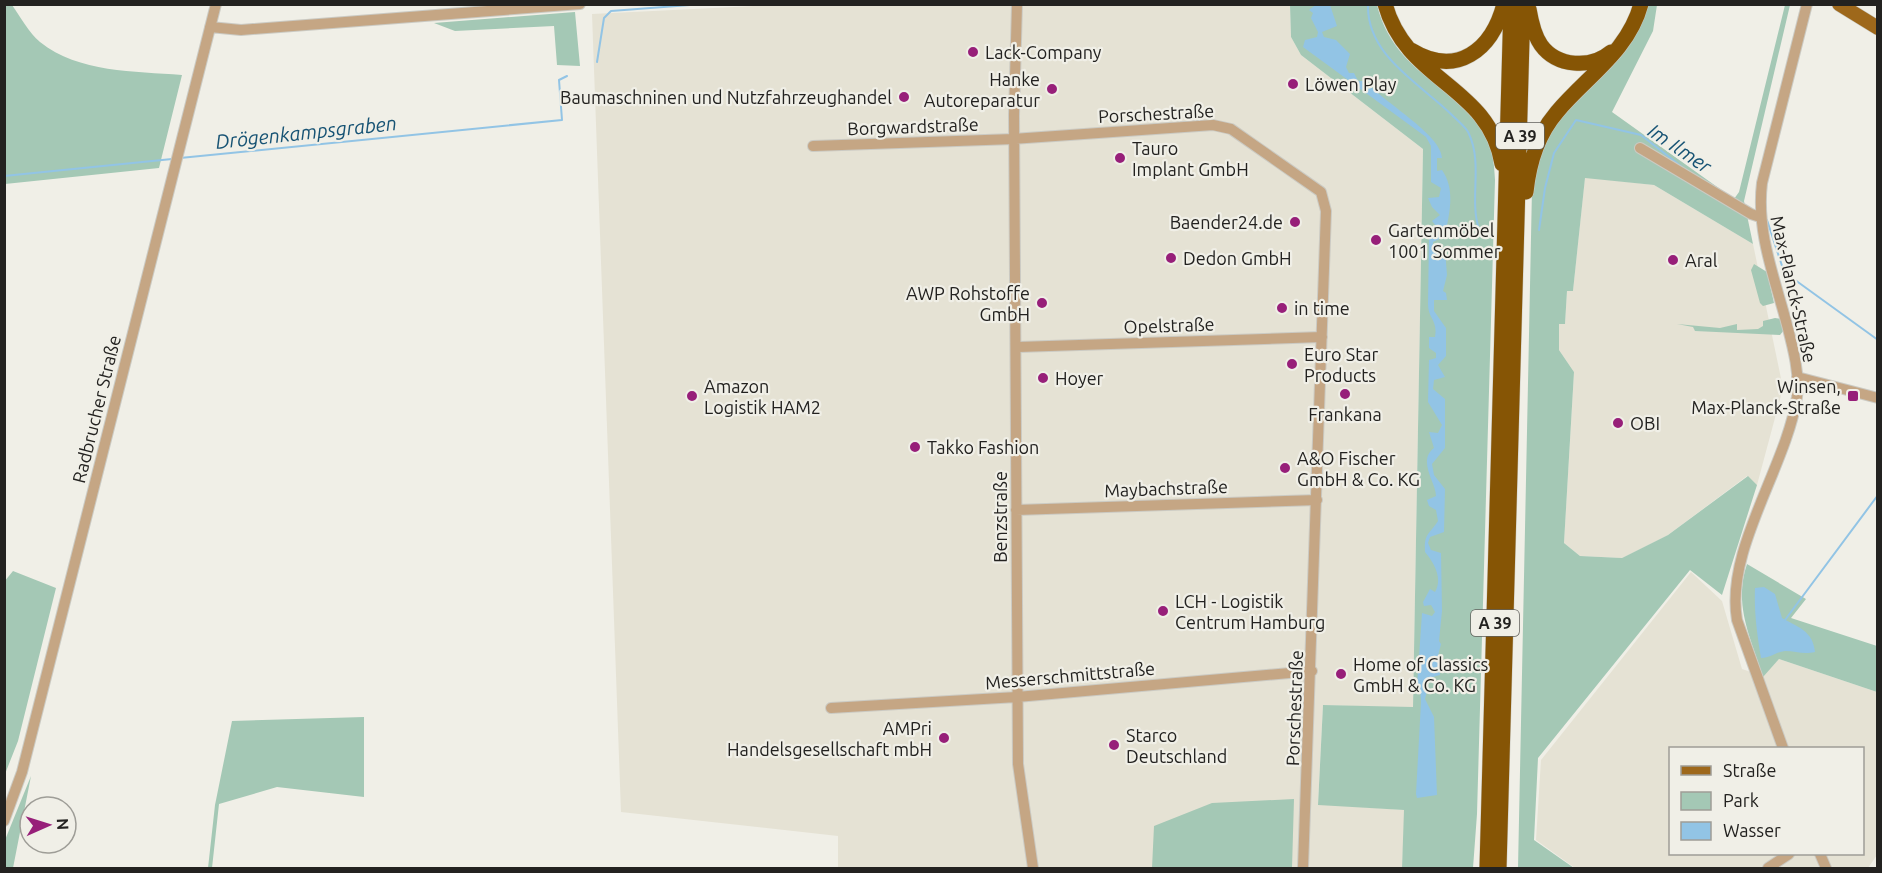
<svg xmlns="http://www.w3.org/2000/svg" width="1882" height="873" font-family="Ubuntu,sans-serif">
<rect width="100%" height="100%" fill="#f0efe7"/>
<path fill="#e5e2d4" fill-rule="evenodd" d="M794,4l496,1 1,32 10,18 122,94 -10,559 -90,-3 -5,99 87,6 -3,58h-564v-32l-217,-24 -29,-798z
M1585,177l69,8 99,59 30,144 -26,97 -10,-9 -79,59 -46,23 -42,-2 -16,-13 10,-171 -15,-22v-26h6l2,-33h6z
M1691,572l31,29 20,68 21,7 16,-17 98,33v163l-9,13h-293l-39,-28 5,-80zM1670,748h192v106h-192z"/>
<path fill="#a4c8b5" d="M5,4l7,1c8,11 17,28 28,37 39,31 94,29 142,33l-23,93 -154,16z
M1290,5h87c10,41 37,63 69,87 14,10 28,20 37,35 9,16 11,34 12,53l-18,634 -4,54h-71l2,-58 -86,-5 5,-100 90,2 10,-558 -122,-94 -10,-18z
M1644,5h13l-4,26 -41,81 122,87 5,-7 46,-187h5l-46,196 9,43 -99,-59 -69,-7 -12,113h-6l-2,33h-6v26l15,22 -10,171 16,13 42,2 46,-23 80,-59 9,9 -35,110 -32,-25 -152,188 -4,82 40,28h-56l14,-679 14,-55z
M575,12l5,54 -23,-1 -3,-39 -99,5 -21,-8z
M1754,264l13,8 7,31 -11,3 -3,-3 -9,-33z
M1775,318l6,1 3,11 -4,5 -85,-4 -2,-4 -16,-3 43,4 17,-4v6l21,-1 5,-3v-5z
M1747,564l59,35 -15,19 86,28v46l-98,-33 -16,18c-12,-39 -30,-72 -16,-113z
M13,571l43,17 -38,153 -13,33 -1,-192z
M364,717v80l-87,-10 -58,17 -7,64h-4l7,-63 17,-84z
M31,776l-18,92h-8v-28z
M1294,799l-2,69h-140l2,-42 58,-23z"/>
<path fill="#92c4e5" d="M1317,4l13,1 7,21 -15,6 2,5 12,3 14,14 -4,13 3,6h5l4,8h7c17,20 77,54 77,77h-5v13l5,-1c14,20 7,44 3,66l-12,6v6l12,2 2,25 -4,16 3,2 1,7h-13v11l12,17v28l-8,9 7,12 -11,3 -1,9 12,10v49l-13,16 2,11 11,14 -1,43 -14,5 -2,6 3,7 10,3 1,58 -3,30 2,3 -3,12 2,19 -11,3 -3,4 2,5 -3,12 9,18 3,78 -20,3 -1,-4 5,-92 -1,-15 -3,-1 5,-73 10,3 3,-4 -4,-7 -7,1 -1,-4 7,-13 5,3c8,-14 -1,-29 -10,-40 -1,-19 4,-17 13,-31l-2,-11 -7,-4 -2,-6 9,-4c0,-14 -19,-35 -2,-48l-5,-16 9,1 4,-8 -14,-23 1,-42 7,-2v-5l-7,-5v-11h6c3,-17 -7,-18 -7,-33l1,-64 8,-13 -5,-6 8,-6 -8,-8 -4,-9 11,-1 2,-9 -10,-6v-36l-5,-9 -123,-90 2,-7 12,-3 1,-5 -7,-14 2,-5 -4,-3z
M1764,587l11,7 7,24c16,9 31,13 33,34 -12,3 -19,-1 -30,-1 -9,1 -14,7 -24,7 -4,-24 -7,-46 -6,-70z"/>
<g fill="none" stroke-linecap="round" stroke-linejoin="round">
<path stroke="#92c4e5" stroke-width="2" d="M1368,4c-2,53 55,81 86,113 5,5 13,11 15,17 14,30 0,66 10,95
M597,62l7,-44 7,-7 92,-7
M180,158l382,-38 -3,-40 8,-4
M4,176l168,-17
M1767,220l17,52 94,68
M1539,230l6,-42 9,-35 22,-33 65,15 41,32
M1785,620l93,-125"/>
<defs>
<path id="minor" d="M1017,4l-3,111 4,649 15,104
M210,27l31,3 339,-26
M813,146l201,-7 199,-14 18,4 90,63 5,19 -23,657
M1640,148l111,66 9,3
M1018,347l304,-10
M1797,377l81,21
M1016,510l301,-10
M831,708l186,-11 295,-26
M1783,748l-46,-128c-12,-71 49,-152 60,-223 3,-23 -4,-49 -10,-72 -12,-46 -31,-93 -25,-142l45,-179
M4,821l18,-49 194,-768
M1820,854l6,14
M1768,868l21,-14"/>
<path id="major" d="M1839,4l39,24"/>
<path id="highway" d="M1385,4c22,79 104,81 117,160
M1529,9c2,12 5,26 12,36 16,22 50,24 70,7
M1411,50c46,28 81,0 93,-46
M1526,192c3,-29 12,-58 31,-80 30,-36 71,-60 84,-108
M1487,868l24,-864
M1499,868l24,-864"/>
</defs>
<use href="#minor" stroke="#cbcac3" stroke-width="12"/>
<use href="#major" stroke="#cbcac3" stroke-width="15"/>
<use href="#highway" stroke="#cbcac3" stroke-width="16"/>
<use href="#minor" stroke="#c5a684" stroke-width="10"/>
<use href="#major" stroke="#9e681b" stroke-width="14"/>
<use href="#highway" stroke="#865505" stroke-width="15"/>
</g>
<g fill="#971f79" stroke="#f0efe7" stroke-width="2">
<circle cx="973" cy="52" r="6"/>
<circle cx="1293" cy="84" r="6"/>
<circle cx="1052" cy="89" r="6"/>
<circle cx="904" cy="97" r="6"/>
<circle cx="1120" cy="158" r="6"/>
<circle cx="1295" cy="222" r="6"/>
<circle cx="1376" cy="240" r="6"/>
<circle cx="1171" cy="258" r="6"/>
<circle cx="1673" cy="260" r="6"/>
<circle cx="1042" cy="303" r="6"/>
<circle cx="1282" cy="308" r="6"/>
<circle cx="1292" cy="364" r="6"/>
<circle cx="1043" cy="378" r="6"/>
<circle cx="1345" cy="394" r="6"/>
<circle cx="692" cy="396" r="6"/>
<rect x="1847" y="390" width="12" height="12" rx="3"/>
<circle cx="1618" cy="423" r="6"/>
<circle cx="915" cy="447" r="6"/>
<circle cx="1285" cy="468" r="6"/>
<circle cx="1163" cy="611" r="6"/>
<circle cx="1341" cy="674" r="6"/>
<circle cx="944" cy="738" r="6"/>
<circle cx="1114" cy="745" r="6"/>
</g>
<g text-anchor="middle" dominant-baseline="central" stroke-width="4.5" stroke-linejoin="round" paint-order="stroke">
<g fill="#f0efe7" stroke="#60605c" stroke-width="1.5">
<rect x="1496" y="123" width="48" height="26" rx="4.5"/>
<rect x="1471" y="610" width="48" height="26" rx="4.5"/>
</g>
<g font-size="16" font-weight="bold" fill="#232220">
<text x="1520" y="136">A 39</text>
<text x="1495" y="623">A 39</text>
</g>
<g font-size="18" fill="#232220" stroke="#f0efe7" text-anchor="start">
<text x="985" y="52">Lack-Company</text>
<text x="1040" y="79" text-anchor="end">Hanke<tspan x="1040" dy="21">Autoreparatur</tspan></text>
<text x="1305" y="84">Löwen Play</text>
<text x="892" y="97" text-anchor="end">Baumaschninen und Nutzfahrzeughandel</text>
<text x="1132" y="148">Tauro<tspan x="1132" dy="21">Implant GmbH</tspan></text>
<text x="1283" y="222" text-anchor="end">Baender24.de</text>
<text x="1388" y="230">Gartenmöbel<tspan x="1388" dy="21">1001 Sommer</tspan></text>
<text x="1183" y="258">Dedon GmbH</text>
<text x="1685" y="260">Aral</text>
<text x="1030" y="293" text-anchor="end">AWP Rohstoffe<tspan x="1030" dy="21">GmbH</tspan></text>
<text x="1294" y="308">in time</text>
<text x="1304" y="354">Euro Star<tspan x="1304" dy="21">Products</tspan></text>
<text x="1055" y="378">Hoyer</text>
<text x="704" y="386">Amazon<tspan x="704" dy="21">Logistik HAM2</tspan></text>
<text x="1841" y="386" text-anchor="end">Winsen,<tspan x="1841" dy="21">Max-Planck-Straße</tspan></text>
<text x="1345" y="414" text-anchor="middle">Frankana</text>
<text x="1630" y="423">OBI</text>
<text x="927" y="447">Takko Fashion</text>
<text x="1297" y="458">A&amp;O Fischer<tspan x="1297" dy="21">GmbH &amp; Co. KG</tspan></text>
<text x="1175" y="601">LCH - Logistik<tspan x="1175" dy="21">Centrum Hamburg</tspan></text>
<text x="1353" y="664">Home of Classics<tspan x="1353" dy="21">GmbH &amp; Co. KG</tspan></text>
<text x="932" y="728" text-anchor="end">AMPri<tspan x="932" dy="21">Handelsgesellschaft mbH</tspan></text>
<text x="1126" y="735">Starco<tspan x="1126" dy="21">Deutschland</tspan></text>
</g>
<g font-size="18" fill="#232220" stroke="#f0efe7">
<text transform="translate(1156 113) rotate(-3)">Porschestraße</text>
<text transform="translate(913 126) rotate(-2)">Borgwardstraße</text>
<text transform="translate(1794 289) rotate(77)">Max-Planck-Straße</text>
<text transform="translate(1169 325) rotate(-2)">Opelstraße</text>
<text transform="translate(96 409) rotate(-76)">Radbrucher Straße</text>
<text transform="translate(1166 488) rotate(-2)">Maybachstraße</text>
<text transform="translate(1000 517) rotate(-90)">Benzstraße</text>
<text transform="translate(1070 675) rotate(-5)">Messerschmittstraße</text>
<text transform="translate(1294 708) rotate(-88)">Porschestraße</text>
</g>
<g font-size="20" font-style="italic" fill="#175374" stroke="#f0efe7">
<text transform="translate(306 132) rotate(-6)">Drögenkampsgraben</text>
<text transform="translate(1680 148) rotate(34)">Im Ilmer</text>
</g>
</g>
<rect width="1882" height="873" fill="none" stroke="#232220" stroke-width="12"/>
<rect x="1669" y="747" width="195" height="108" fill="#f0efe7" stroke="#9e9d97" stroke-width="1.5"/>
<rect x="1681" y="766" width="30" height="9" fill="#9e681b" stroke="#9e9d97" stroke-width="1.5"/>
<text x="1723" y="777" font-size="18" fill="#232220">Straße</text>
<rect x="1681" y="792" width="30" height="18" fill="#a4c8b5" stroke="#9e9d97" stroke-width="1.5"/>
<text x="1723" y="807" font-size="18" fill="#232220">Park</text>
<rect x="1681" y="822" width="30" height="18" fill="#92c4e5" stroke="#9e9d97" stroke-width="1.5"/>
<text x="1723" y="837" font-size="18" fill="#232220">Wasser</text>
<g transform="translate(48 825) rotate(87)"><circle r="28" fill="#f0efe7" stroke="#9e9d97" stroke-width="1.5"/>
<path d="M0-4.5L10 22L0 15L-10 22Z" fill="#971f79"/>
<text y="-9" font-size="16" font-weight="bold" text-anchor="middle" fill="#232220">N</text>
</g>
</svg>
